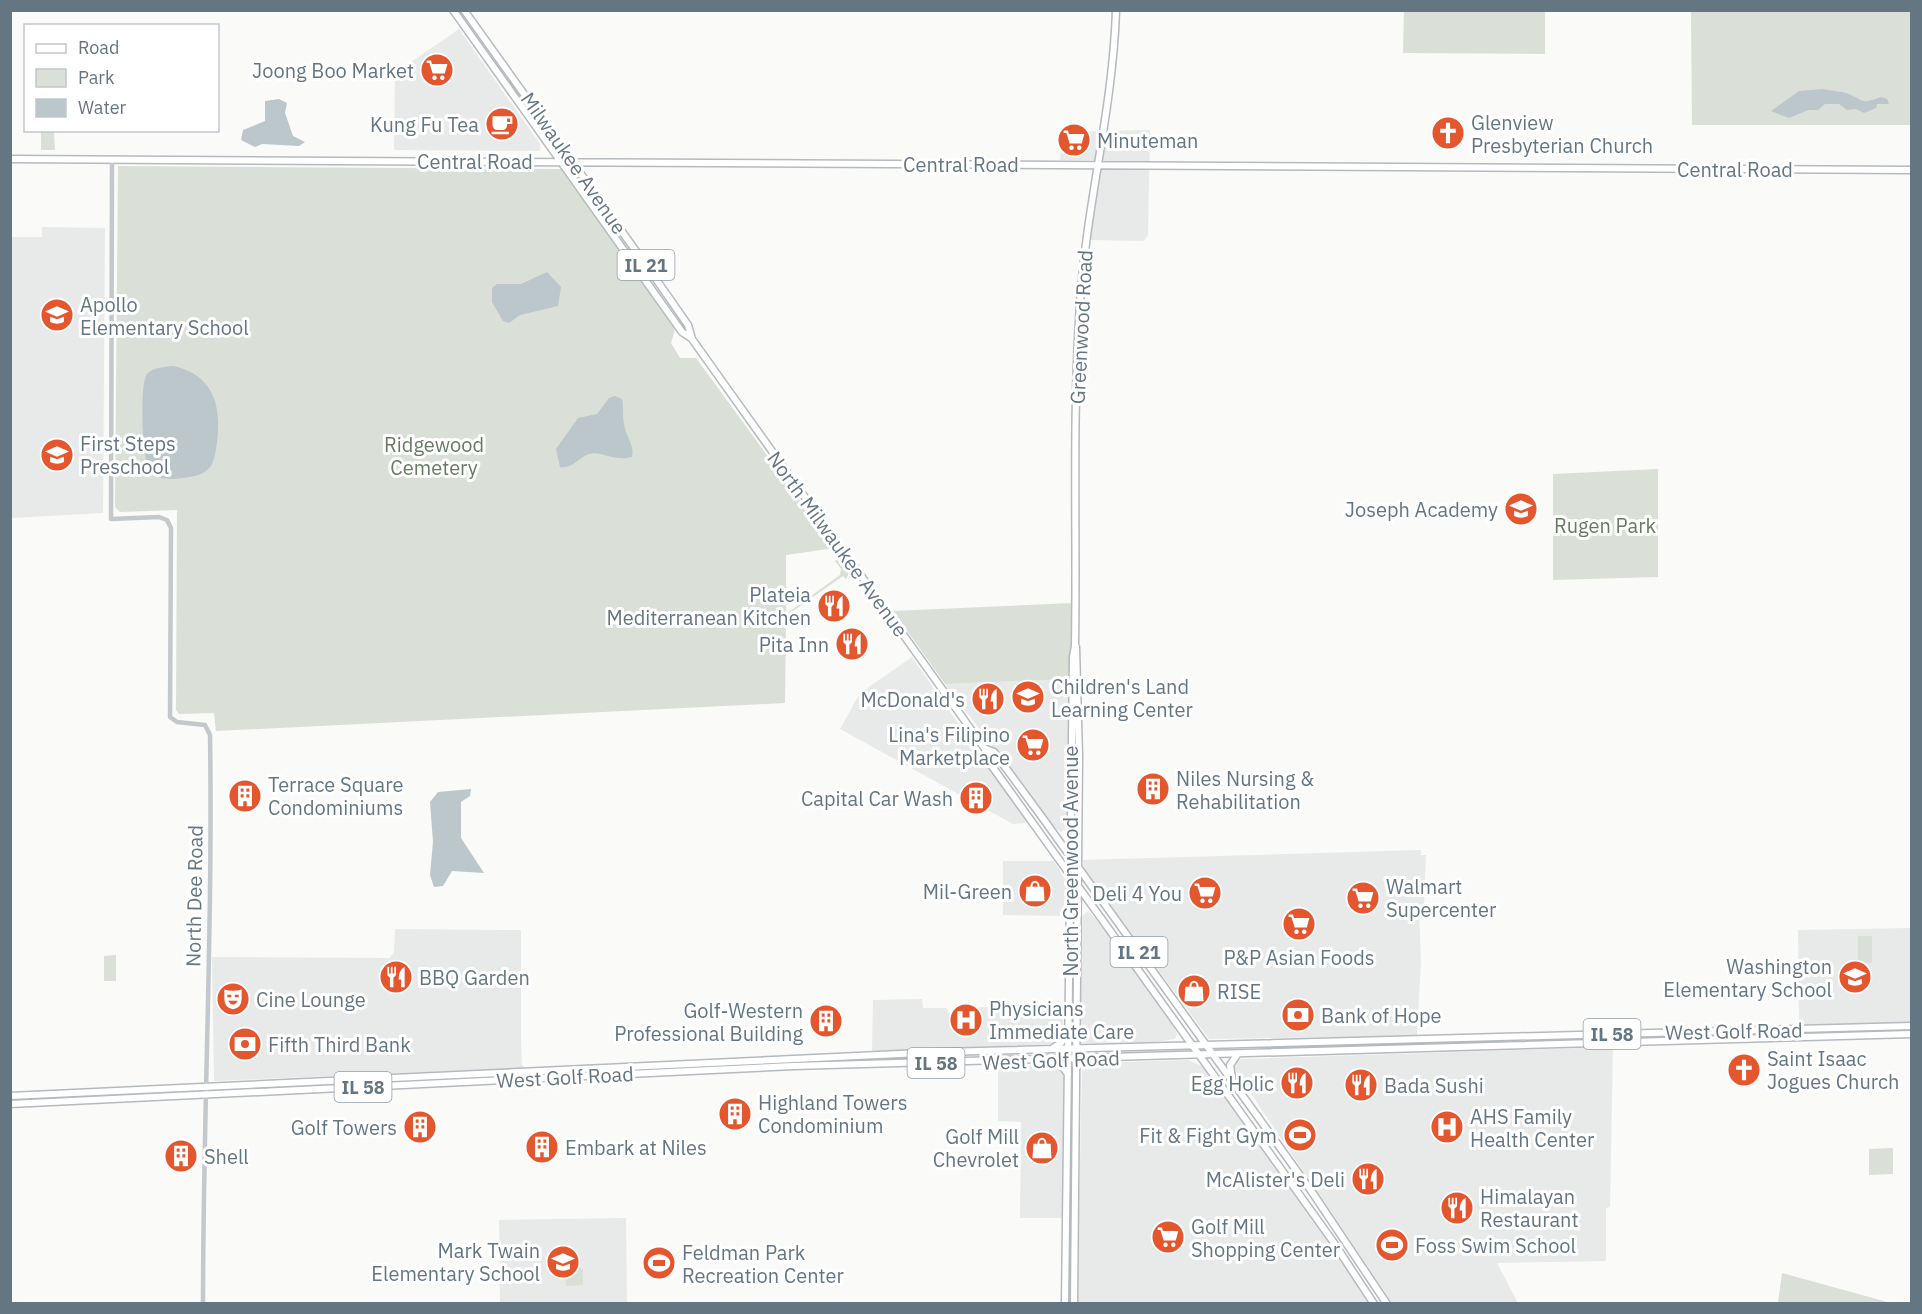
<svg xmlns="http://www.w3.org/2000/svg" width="1922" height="1314" font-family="'IBM Plex Sans',sans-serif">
<rect width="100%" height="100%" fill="#fafaf8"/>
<path fill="#e8e9e9" d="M459,29l81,115v7l-146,-1 1,-77z
M1150,130l-2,105 -4,6 -55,-1 14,-80h-43l2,-28z
M42,227l63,1 -2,285 -92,5v-281h31z
M912,657l114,164 -1,2 -12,1 -173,-95 20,-36z
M1070,679l-3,148 -6,5 -6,-4 -110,-144z
M1421,850v5h5l-2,51h-5l2,55 -4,75 -208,3 -124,-169 -3,-10z
M1003,861h51l12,20v35l-63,-1z
M1088,911l14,15 72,101 3,7 -2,5 -20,3 -74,1v-126z
M1911,928v95l-112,4 -1,-97z
M395,929l126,1v109l1,26 3,3 -311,13 -2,-124 178,1 4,-6z
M922,999l1,9h24l1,5h7v-5l107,-3 2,28 -2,6 -8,5 -182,7 1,-51z
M1613,1047l-3,160 -4,1v53l-109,2 21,40h-126l-159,-236 2,-6 8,-2z
M1188,1060l14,6 127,176 40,61h-292l5,-233 10,-7z
M1053,1065l6,1 7,8 -2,144h-44l1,-96 -23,-1v-55z
M626,1218l1,85h-127l-1,-83z"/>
<path fill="#dadfd7" d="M1404,11h141v43l-142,-1z
M1691,11h220v114h-219z
M41,131h13l1,19h-14z
M118,166l443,3 114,160 -4,14 9,15h16l139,190 -49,7v59l54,-39 1,-6 -6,-8 3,-3 12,14 -4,7 -3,-3 -57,40 -1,87 -569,28 -2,-18 -35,1 -3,-4 1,-200 -57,2 -5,-5z
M1658,469v108l-105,3v-106z
M1073,603l-3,76 -125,5 -52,-73z
M1858,936h14v27h-14z
M116,955v26h-12v-25z
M1893,1148v26l-24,1v-26z
M577,1264l6,6v15l-17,1v-21z
M1782,1273l109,30h-113z"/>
<path fill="#bbc7cb" d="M1823,89c8,2 19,2 26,5 17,8 12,10 32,3l6,2 2,5h-12l-1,4 -12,5 -8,-4 -9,1 -8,-6h-14l-7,6h-10l-19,8 -18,-7 28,-20z
M279,99l8,4 -2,10 8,23 12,6 -6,4 -37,-2 -7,3 -14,-7 2,-10 22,-9v-20z
M547,272l14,15 -3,19 -38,9 -11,8 -6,-2 -11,-19v-14l5,-4h24z
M173,366c40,8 49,40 44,76 -1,7 -2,16 -5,22 -5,9 -14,12 -23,13 -12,2 -30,5 -39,-6 -8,-10 -11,-86 -3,-97 6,-7 18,-7 26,-8z
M615,396l7,3c2,9 0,16 2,25 1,12 11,20 8,33 -18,5 -32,-7 -43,-3 -11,4 -16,15 -29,13l-4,-18 22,-31 19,-4 12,-16z
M471,789l-1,7 -9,6v36l23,35 -32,-2 -9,15 -9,1 -4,-12 3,-33 -3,-40 8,-10z"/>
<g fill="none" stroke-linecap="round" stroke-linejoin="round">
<defs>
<path id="major" d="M453,10l229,322 9,6
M464,10l194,272 30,43 4,14 37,52 256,358 1,9 8,11 338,471 42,64
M10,159l1902,11
M986,749l8,3 45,61 273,379 75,112
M1053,1048l8,-5 7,-12
M1050,1062l12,4 6,8
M1232,1079l-2,-14 7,-10
M10,1096l932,-44 970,-26
M10,1104l784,-38 1118,-32
M1065,1304l8,-647 2,-11c2,-114 -3,-229 5,-342 6,-98 33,-195 36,-294
M1074,1304l5,-548 -3,-109"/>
</defs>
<use href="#major" stroke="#b5babe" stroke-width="9"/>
<path stroke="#c3c8cc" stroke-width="4.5" d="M112,160l-1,359 48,-2 8,3 4,8 -1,189 7,5 28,3 5,10c3,190 -7,379 -7,569"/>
<use href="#major" stroke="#fff" stroke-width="6"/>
</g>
<defs>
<symbol id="supermarket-disc" viewBox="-11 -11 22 22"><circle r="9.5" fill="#e4572e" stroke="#fff"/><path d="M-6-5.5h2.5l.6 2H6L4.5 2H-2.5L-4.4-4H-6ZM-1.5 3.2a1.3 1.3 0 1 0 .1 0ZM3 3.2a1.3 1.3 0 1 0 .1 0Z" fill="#fff"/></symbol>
<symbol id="cafe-disc" viewBox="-11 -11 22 22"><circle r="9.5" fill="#e4572e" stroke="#fff"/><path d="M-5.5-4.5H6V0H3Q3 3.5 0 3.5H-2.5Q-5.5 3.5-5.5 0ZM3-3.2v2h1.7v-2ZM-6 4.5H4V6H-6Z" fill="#fff"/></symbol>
<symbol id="church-disc" viewBox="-11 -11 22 22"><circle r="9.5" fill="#e4572e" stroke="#fff"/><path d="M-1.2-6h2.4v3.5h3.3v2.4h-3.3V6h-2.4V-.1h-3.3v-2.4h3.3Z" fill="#fff"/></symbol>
<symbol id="school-disc" viewBox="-11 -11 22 22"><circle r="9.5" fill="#e4572e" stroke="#fff"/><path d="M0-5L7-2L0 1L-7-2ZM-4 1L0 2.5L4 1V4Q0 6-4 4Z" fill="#fff"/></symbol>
<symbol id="restaurant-disc" viewBox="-11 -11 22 22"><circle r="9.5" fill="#e4572e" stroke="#fff"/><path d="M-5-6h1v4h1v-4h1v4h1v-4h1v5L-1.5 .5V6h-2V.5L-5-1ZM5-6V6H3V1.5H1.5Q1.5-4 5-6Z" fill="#fff"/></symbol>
<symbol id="building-disc" viewBox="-11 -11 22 22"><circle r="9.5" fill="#e4572e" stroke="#fff"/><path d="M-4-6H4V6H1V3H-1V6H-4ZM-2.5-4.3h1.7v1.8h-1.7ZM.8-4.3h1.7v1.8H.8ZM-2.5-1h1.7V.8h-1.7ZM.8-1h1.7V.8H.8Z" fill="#fff"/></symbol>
<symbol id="shop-disc" viewBox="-11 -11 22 22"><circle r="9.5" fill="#e4572e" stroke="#fff"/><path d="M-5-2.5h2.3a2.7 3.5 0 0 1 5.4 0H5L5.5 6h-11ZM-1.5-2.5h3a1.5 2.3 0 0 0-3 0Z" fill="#fff"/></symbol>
<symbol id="theatre-disc" viewBox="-11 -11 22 22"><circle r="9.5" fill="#e4572e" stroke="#fff"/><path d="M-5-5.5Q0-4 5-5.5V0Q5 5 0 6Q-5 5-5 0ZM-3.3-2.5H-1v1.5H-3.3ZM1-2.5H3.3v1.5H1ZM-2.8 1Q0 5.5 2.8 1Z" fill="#fff"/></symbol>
<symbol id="bank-disc" viewBox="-11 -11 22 22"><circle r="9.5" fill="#e4572e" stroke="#fff"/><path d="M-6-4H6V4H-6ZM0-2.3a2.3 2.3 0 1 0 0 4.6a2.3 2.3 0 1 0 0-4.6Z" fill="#fff"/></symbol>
<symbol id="hospital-disc" viewBox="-11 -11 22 22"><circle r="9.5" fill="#e4572e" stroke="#fff"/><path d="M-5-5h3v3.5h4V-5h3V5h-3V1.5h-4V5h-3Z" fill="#fff"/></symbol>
<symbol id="stadium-disc" viewBox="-11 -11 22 22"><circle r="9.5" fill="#e4572e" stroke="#fff"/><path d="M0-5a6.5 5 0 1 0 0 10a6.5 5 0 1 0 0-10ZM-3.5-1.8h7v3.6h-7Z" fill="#fff"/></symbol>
</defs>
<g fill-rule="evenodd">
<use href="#supermarket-disc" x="418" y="51" width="38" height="38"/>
<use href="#cafe-disc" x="483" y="105" width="38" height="38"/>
<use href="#church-disc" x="1429" y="114" width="38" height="38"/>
<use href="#supermarket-disc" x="1055" y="121" width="38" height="38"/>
<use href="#school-disc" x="38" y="296" width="38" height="38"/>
<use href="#school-disc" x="38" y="436" width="38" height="38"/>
<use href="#school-disc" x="1502" y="490" width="38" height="38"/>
<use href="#restaurant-disc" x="815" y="587" width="38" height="38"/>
<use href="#restaurant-disc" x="833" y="625" width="38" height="38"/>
<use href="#school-disc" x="1009" y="678" width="38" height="38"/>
<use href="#restaurant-disc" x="969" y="680" width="38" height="38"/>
<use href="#supermarket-disc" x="1014" y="726" width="38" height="38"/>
<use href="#building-disc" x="1134" y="770" width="38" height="38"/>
<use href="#building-disc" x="226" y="777" width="38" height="38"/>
<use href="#building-disc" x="957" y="779" width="38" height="38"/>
<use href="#shop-disc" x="1016" y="872" width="38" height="38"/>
<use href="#supermarket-disc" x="1186" y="874" width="38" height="38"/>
<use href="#supermarket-disc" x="1344" y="879" width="38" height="38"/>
<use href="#supermarket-disc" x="1280" y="905" width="38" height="38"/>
<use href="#restaurant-disc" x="377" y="958" width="38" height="38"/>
<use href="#school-disc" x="1836" y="958" width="38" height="38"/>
<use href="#shop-disc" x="1175" y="972" width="38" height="38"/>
<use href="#theatre-disc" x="214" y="980" width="38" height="38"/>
<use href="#bank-disc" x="1279" y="996" width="38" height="38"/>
<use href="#hospital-disc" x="947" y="1001" width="38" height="38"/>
<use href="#building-disc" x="807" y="1002" width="38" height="38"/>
<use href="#bank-disc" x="226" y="1025" width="38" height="38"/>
<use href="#church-disc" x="1725" y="1051" width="38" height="38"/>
<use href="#restaurant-disc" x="1278" y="1064" width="38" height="38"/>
<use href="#restaurant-disc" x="1342" y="1066" width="38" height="38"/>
<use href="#building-disc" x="716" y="1095" width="38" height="38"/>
<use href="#building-disc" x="401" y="1108" width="38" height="38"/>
<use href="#hospital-disc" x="1428" y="1108" width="38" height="38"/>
<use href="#stadium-disc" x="1281" y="1116" width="38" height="38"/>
<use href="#building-disc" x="523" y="1128" width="38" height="38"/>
<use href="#shop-disc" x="1023" y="1129" width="38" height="38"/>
<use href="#building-disc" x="162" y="1137" width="38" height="38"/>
<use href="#restaurant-disc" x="1349" y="1160" width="38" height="38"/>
<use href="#restaurant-disc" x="1438" y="1189" width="38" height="38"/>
<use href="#supermarket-disc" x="1149" y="1218" width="38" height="38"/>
<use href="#stadium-disc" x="1373" y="1226" width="38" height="38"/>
<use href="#school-disc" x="544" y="1243" width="38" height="38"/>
<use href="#stadium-disc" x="640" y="1244" width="38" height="38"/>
</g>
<g text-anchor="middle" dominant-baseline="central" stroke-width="6" stroke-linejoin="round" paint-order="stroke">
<g fill="#fff" stroke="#939fa8" stroke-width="1.5">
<rect x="617.5" y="250" width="57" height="30" rx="4.5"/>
<rect x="1110.5" y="937" width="57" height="30" rx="4.5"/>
<rect x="1583.5" y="1019" width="57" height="30" rx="4.5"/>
<rect x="907.5" y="1048" width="57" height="30" rx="4.5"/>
<rect x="334.5" y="1072" width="57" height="30" rx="4.5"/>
</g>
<g font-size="18" font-weight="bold" fill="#657683">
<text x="646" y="265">IL 21</text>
<text x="1139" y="952">IL 21</text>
<text x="1612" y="1034">IL 58</text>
<text x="936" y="1063">IL 58</text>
<text x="363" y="1087">IL 58</text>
</g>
<g font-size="20" fill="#657683" stroke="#fff" text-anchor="start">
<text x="414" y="70" text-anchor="end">Joong Boo Market</text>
<text x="1471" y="122">Glenview<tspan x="1471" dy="23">Presbyterian Church</tspan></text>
<text x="479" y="124" text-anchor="end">Kung Fu Tea</text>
<text x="1097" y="140">Minuteman</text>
<text x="80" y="304">Apollo<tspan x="80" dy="23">Elementary School</tspan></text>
<text x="80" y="443">First Steps<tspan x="80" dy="23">Preschool</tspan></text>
<text x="1498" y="509" text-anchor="end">Joseph Academy</text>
<text x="811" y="594" text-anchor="end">Plateia<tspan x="811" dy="23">Mediterranean Kitchen</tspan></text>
<text x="829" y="644" text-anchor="end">Pita Inn</text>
<text x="1051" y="686">Children's Land<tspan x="1051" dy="23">Learning Center</tspan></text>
<text x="965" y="699" text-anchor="end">McDonald's</text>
<text x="1010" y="734" text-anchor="end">Lina's Filipino<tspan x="1010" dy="23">Marketplace</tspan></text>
<text x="1176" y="778">Niles Nursing &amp;<tspan x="1176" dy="23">Rehabilitation</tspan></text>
<text x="268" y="784">Terrace Square<tspan x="268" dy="23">Condominiums</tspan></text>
<text x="953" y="798" text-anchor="end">Capital Car Wash</text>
<text x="1386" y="886">Walmart<tspan x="1386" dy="23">Supercenter</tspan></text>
<text x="1012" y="891" text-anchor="end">Mil-Green</text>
<text x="1182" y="893" text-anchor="end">Deli 4 You</text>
<text x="1299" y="957" text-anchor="middle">P&amp;P Asian Foods</text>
<text x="1832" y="966" text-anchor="end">Washington<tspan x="1832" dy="23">Elementary School</tspan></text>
<text x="419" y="977">BBQ Garden</text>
<text x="1217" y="991">RISE</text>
<text x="256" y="999">Cine Lounge</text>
<text x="989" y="1008">Physicians<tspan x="989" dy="23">Immediate Care</tspan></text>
<text x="803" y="1010" text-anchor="end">Golf-Western<tspan x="803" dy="23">Professional Building</tspan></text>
<text x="1321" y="1015">Bank of Hope</text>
<text x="268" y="1044">Fifth Third Bank</text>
<text x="1767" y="1058">Saint Isaac<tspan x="1767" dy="23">Jogues Church</tspan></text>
<text x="1274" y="1083" text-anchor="end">Egg Holic</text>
<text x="1384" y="1085">Bada Sushi</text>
<text x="758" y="1102">Highland Towers<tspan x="758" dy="23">Condominium</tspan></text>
<text x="1470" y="1116">AHS Family<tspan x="1470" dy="23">Health Center</tspan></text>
<text x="397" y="1127" text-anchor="end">Golf Towers</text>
<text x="1277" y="1135" text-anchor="end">Fit &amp; Fight Gym</text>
<text x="1019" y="1136" text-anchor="end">Golf Mill<tspan x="1019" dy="23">Chevrolet</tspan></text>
<text x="565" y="1147">Embark at Niles</text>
<text x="204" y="1156">Shell</text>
<text x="1345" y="1179" text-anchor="end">McAlister's Deli</text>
<text x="1480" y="1196">Himalayan<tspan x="1480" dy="23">Restaurant</tspan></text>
<text x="1191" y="1226">Golf Mill<tspan x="1191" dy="23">Shopping Center</tspan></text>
<text x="1415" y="1245">Foss Swim School</text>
<text x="540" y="1250" text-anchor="end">Mark Twain<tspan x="540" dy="23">Elementary School</tspan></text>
<text x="682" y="1252">Feldman Park<tspan x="682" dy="23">Recreation Center</tspan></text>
</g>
<g font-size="20" fill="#657683" stroke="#fff">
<text x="475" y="161">Central Road</text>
<text transform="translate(574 163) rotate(55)">Milwaukee Avenue</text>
<text x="961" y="164">Central Road</text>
<text x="1735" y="169">Central Road</text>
<text transform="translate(1081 327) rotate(-87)">Greenwood Road</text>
<text transform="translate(838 544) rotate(54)">North Milwaukee Avenue</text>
<text transform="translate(1070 861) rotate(-90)">North Greenwood Avenue</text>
<text transform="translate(194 896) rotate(-89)">North Dee Road</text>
<text transform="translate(1734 1031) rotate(-1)">West Golf Road</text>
<text transform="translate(1051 1060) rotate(-2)">West Golf Road</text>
<text transform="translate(565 1077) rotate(-3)">West Golf Road</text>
</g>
<g font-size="20" fill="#687a64" stroke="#fff">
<text x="434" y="444">Ridgewood<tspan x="434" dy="23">Cemetery</tspan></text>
<text x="1605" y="525">Rugen Park</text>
</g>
</g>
<rect width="1922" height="1314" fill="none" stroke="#657683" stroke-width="24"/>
<rect x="24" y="24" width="195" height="108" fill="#ffffff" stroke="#c1c8cd" stroke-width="1.5"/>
<rect x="36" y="44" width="30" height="9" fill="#ffffff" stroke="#c1c8cd" stroke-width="1.5"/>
<text x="78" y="54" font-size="18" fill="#657683">Road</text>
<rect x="36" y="69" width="30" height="18" fill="#dadfd7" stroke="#c1c8cd" stroke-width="1.5"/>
<text x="78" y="84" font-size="18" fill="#657683">Park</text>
<rect x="36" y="99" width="30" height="18" fill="#bbc7cb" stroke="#c1c8cd" stroke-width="1.5"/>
<text x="78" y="114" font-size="18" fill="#657683">Water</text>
</svg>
